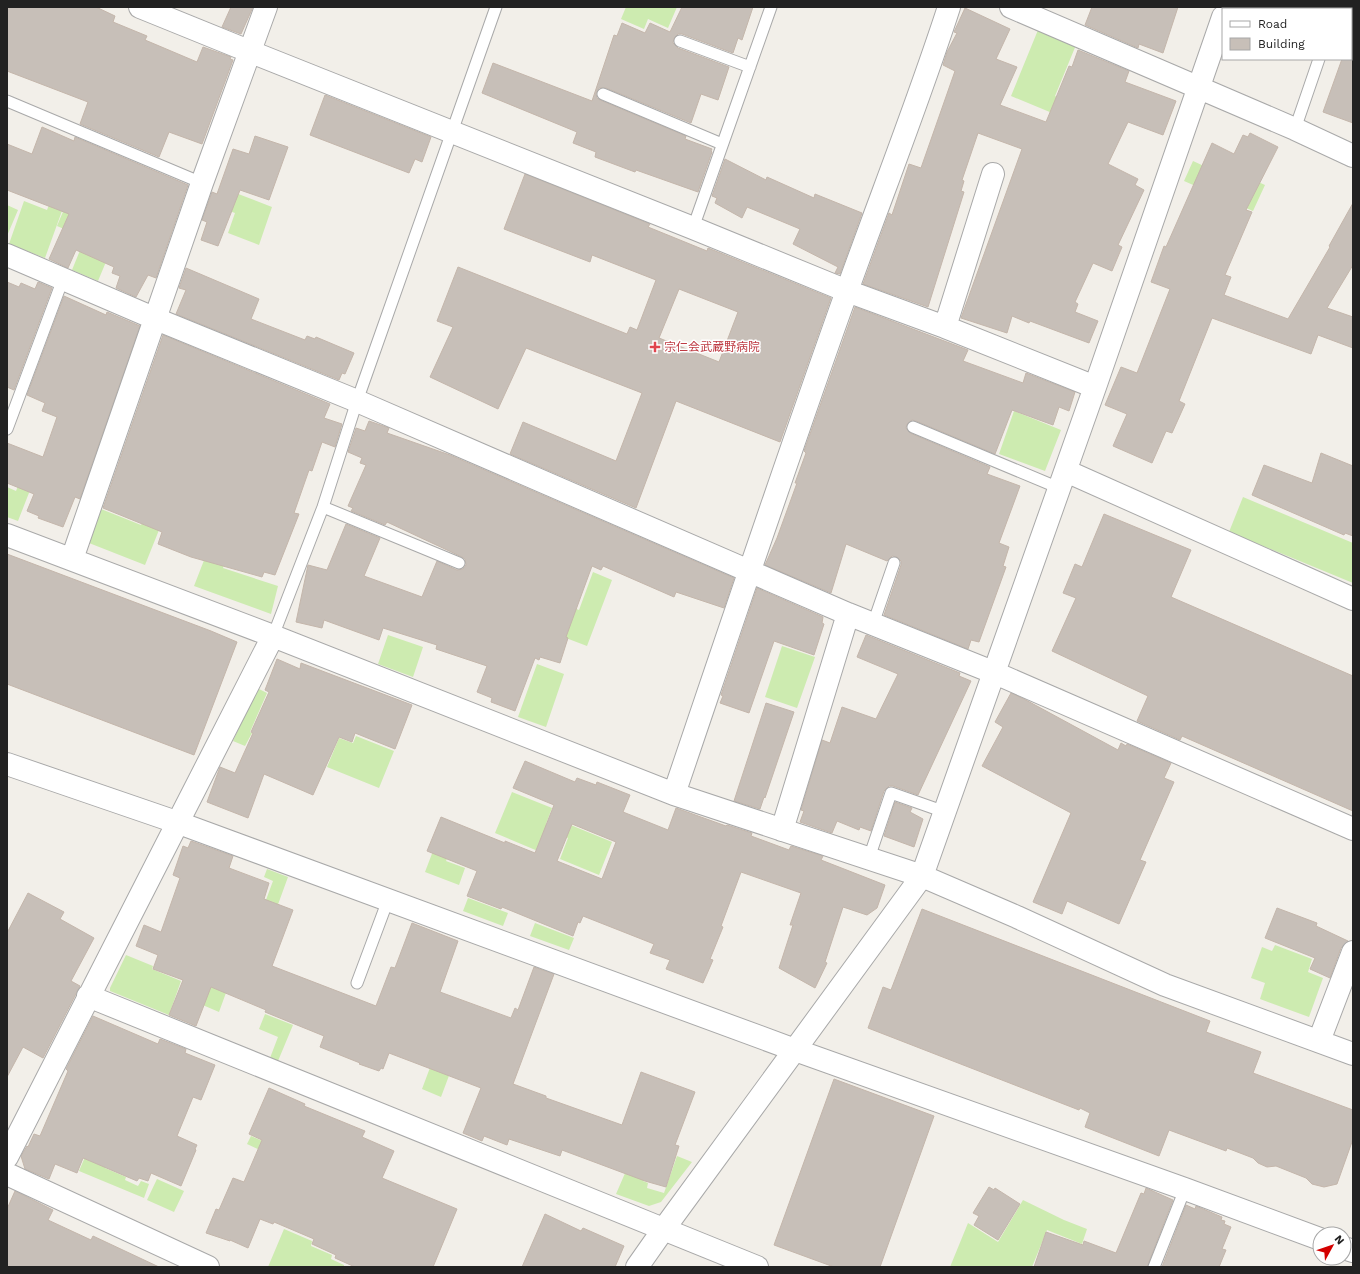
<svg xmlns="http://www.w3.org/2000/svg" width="1360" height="1274" font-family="'Work Sans','Noto Sans JP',sans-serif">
<rect width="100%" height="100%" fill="#f2efe9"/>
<path fill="#cdebb0" d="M626,7h51l-9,21 -20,-9 -4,10 -23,-10z
M1038,30l38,15 -21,51 32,14 -6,15 -70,-29z
M1193,161l35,16 4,-7 33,15 -12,26 -69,-30z
M220,187l52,20 -13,38 -31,-12 7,-20 -22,-8z
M54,192l13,5 -22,61 -36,-14 15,-43 23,9z
M70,195l53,26 -25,60 -26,-11 13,-32 -28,-12z
M7,205l11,5 -11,26z
M1014,411l47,19 -16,41 -46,-17z
M22,476l12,4 -16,41 -11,-4v-30l9,4z
M1243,497l110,46v40l-124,-51z
M171,500l-26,65 -56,-22 12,-34 40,16 8,-20z
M220,519l15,5 -12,44 55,18 -7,28 -77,-28z
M593,572l19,8 -25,66 -84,-32 68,-7 8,3z
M388,635l35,12 -10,30 -35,-13z
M782,646l33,11 -18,51 -32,-11z
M537,664l27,10 -18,53 -28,-10z
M257,688l10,5 -17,39 2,1 -7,13 -12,-5z
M356,736l38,15 -15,37 -52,-21 12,-29 14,5z
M512,792l40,16 -6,16 9,3 -10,27 -50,-21z
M561,821l51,21 -13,33 -39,-16 8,-21 -12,-5z
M433,851l15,5 -2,5 19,7 -6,17 -34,-13z
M267,869l21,8 -12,33 -13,-2 10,-27 -9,-4z
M468,898l40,15 -5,13 -40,-15z
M535,923l39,15 -5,12 -39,-14z
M1275,945l37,14 -4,13 15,6 -14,39 -49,-18 5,-16 -14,-5 11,-31 10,4z
M126,955l27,11 -1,3 29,12 -12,34 -59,-24v-3z
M206,982l21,8 -8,22 -21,-9z
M265,1014l28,11 -15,36 -8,-3 8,-21 -19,-8z
M431,1065l19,8 -9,24 -19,-8z
M94,1136l20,8 -9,24 21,9 -1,3 13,6 3,-5 8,3 -5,14 -65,-27z
M251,1136l16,7 12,16 -32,-15z
M677,1156l15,6 -31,40 -12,4 -33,-12 10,-23 18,5 -1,5 5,2 -1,5 17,5z
M157,1179l27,12 -10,21 -27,-12z
M1023,1200l41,20 23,9 -5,15 -35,-14 -15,37h-82l18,-44 30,19z
M284,1229l28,12 -1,5 21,9 -1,4 13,6v2h-76z"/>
<path fill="#c7bfb8" stroke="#c4b6ab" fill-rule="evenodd" d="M7,7h89l19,9 -2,6 34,14 -2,4 52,22 6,-15 28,10 -1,2 3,1 -31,84 -33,-12 -10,25 -79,-33 8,-22 -81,-31z
M231,7h22l-12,27 -19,-7z
M682,7h71l-11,33 -4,-2 -5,15 -51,-19h-4l-4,4 -1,5 5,5 51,19 -11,33 -17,-6 -10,29 -85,-35h-7l-3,6 1,4 3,2 86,36 -1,3 27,10 -1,2 1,1 -14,40 -62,-22 -1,2 -40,-15 1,-5 -23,-9 4,-11 -95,-39 11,-30 99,38 22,-66 3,1 5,-13 23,10 5,-10 20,9z
M1092,7h86l-15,46 -24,-9 -1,4 -53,-23z
M965,8l45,21 -14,30 21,8 -17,38 46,17 23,-56 3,1 6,-17 51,21 -4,11 51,19 -13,34 -35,-13 -20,42 30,15 -3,6 9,5 -26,55 4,2 -10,24 -19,-8 -18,39 3,2 -3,8 23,9 -9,22 -59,-22 -1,2 -17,-7 -5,17 -46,-15 61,-169 -44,-16 -16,47 2,1 -3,10 3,1 -36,115 -65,-23 26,-71 3,2 17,-51 12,4 34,-97 -12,-6 4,-13 10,-19 -3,-1z
M1351,36h2v87l-30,-11 19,-53h9z
M325,95l106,42 -9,25 -7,-3 -6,14 -99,-38z
M42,127l32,14 1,-4 113,48 -32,93 -8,-3 -12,22 -20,-9 4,-12 -8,-3 2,-6 -38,-17 -8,18 -19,-9 20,-45 -62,-24v-46l25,10z
M1250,133l28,14 -32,63 6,2 -27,63 6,2 -7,18 64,24 42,-72 -1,-1 24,-43v62l-26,43 26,9v31l-35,-13 -7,19 -99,-36 -33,83 6,3 -13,29 -6,-2 -14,32 -39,-17 14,-32 -22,-9 16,-38 16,6 33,-84 -19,-7 13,-36 2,1 46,-104 22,11 9,-19 5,2z
M255,136l33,11 -19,53 -29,-10 -22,56 -17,-6 6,-18 -5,-2 10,-28 5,2 16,-45 16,5z
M725,159l41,21 1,-3 47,21 1,-4 47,19 -22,61 -5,-1 3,-6 -45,-23 7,-15 -53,-22 -5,11 -27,-15 2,-5 -5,-2z
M525,174l125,50 -2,3 59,24 1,-3 123,50 -51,144 -104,-41 -40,107 -126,-54 13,-32 93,39 26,-68 -116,-45 -28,61 -68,-32 23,-50 -16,-6 21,-54 169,67 3,-7 7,3 19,-50 -64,-25 -2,7 -86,-33zM679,289l59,23 -19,50 -60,-24z
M186,268l73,31 -8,20 54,21 2,-4 8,3 1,-2 38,16 -9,21 -3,-1 -3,7 -163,-66 10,-24 -7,-2z
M7,282l12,5 2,-4 14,6 3,-7 14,6 -38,102 -7,-3z
M64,296l42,19 1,-3 33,14 -60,173 -5,-2 -12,30 -25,-9 1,-2 -12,-5 7,-17 -27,-11v-40l36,14 14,-40 -15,-6 3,-8 -18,-8z
M855,307l113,43 -5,11 60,22 3,-10 49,19 -6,19 -10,-4 -6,18 -41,-15 -17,44 -79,-33 -4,-1 -5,4 -1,4 4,5 80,34 -3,7 33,12 -21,57 10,4 -6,19 3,1 -27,75 -8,-2 -3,9 -84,-34 17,-50v-4l-4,-4 -5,-1 -5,5 -41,-17 -15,49 -66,-28 12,-27 20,-55h-2l11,-30 -2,-2z
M163,335l167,69 -6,14 18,6 -7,23 -13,-5 -10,29 -3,-1 -15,43 5,1 -24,61 -11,-3 -2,5 -71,-20 -33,-13 4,-12 -59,-24z
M369,421l20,7 -2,5 63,22 284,123 -10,30 -48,-16 -2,5 -71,-31 -2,4 -9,-4 -26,71 2,1 -8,25 -20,-6 -1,3 -4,-2 -20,53 -24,-9 1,-4 -15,-6 10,-26 -51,-17 1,-4 -54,-17 -4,12 -55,-20 -2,8 -26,-6 12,-57 19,5 19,-46 34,14 -16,38 58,21 15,-36 20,9 6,-1 3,-4 -1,-6 -3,-2 -75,-35 -2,3 -34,-14 2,-3 -5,-2 18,-41 -6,-2 2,-5 -14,-6 8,-24 9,3z
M1321,453l32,13v70l-8,-3 -1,2 -92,-40 12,-30 48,18z
M1104,514l87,36 -20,47 182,79v135l-171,-75 -2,4 -43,-19 11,-25 -96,-45 24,-53 -13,-5 12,-29 7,3z
M7,554l204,77 26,11 -43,113 -187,-71z
M757,588l66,29 -1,6 2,1 -10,31 -40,-14 -25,72 -29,-10 3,-7 -2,-1z
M866,635l94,38 -1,3 12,5 -53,114 -25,-9h-4l-5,5 -13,40 -11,-4 -1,3 -22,-9 -5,12 -32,-11 4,-11 -3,-1 21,-70 8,3 12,-36 34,12 22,-45 -41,-17z
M277,659l23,10 1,-6 111,42 -17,44 -40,-16 -3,9 -13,-5 -26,58 -49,-21 -16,44 -41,-16 13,-35 15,6 18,-40 -2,-1 18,-40 -4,-2z
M1011,693l13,6 94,51 3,-7 5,3 1,-2 44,19 -7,15 10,4 -34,78 6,2 -27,62 -52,-23 -5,13 -29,-12 38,-89 -89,-47 21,-39 -8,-5z
M766,703l28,9 -29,86 -1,-1 -4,12 -26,-8z
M525,761l50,21 2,-4 19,7 1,-3 33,13 -7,17 45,18 8,-22 50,18 1,-1 25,8 -1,3 38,14 2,-4 32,10 -2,4 64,25 -8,23 -10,7 -24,-8 -18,55 2,1 -12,25 -36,-20 14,-43h-3l11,-32 -60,-21 -20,54 2,1 -13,32 3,1 -10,23 -37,-14 4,-9 -20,-7 4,-9 -71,-28 -3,7 -2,-1 -5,14 -71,-29 -1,2 -34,-13 10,-25 -50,-20 14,-34 64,26v-2l30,12 19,-48 -41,-17zM572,824l44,18 -14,37 -45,-18z
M895,802l17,6 -2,4 13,7 -9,28 -30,-11z
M191,841l42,15 -4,12 40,15 -5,16 29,11 -21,56 104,40 15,-39 4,1 17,-45 46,18 -18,51 71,26 4,-10 3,2 16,-43 20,7 -41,110 33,12v2l76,27 19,-53 54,20 -20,53 4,1 -13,41 -21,-6 -83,-31 -2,6 -51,-17 -2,6 -23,-9 -2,5 -19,-8 18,-45 -92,-35 -6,16 -2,-1 -2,3 -20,-7 1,-1 -40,-16 4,-11 -59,-24 1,-2 -55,-23 -15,39 -27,-11 14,-35 -30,-11 5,-14 -22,-9 8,-21 17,7 19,-54 -7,-3 10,-29 5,2z
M28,893l36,19 -4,7 34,19 -23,43 9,5 -37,72 -20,-11 -16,30v-144z
M1277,908l40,15 -1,3 32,15 -7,7 -11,30 -20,-9 5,-11 -50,-20z
M922,909l288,112 -4,11 55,20 -8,21 100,37v29l-16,45 -13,3 -12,-3 -6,-6 -30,-12 -9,1 -9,-4 -5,-5 -26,-10 -1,3 -57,-21 -10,26 -74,-29 5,-14 -10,-5 -1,2 -211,-82 15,-41 8,3z
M93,1016l65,28 2,-5 26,10 -1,4 30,12 -14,35 -8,-3 -16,39 20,9 -2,4 1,1 -15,36 -30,-13 -3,8 -9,-3 -2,3 -54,-23 -6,15 -22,-9 -6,15 -24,-10 -4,-13 6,-10 1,1 6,-13 6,2 28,-65 -2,-2z
M834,1079l100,37 -54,151h-46l-60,-22z
M269,1088l36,16 -1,2 61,25 -3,6 32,14 -12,27 75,31 -24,58h-78l-20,-9 1,-3 -24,-11 2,-5 -40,-17 -1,2 -13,-5 -12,29 -18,-8v1l-24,-8 10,-24 3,1 14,-32 11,4 18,-42 -13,-6z
M989,1187l5,3 1,-2 25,16 -22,36 -24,-15 5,-9 -6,-3z
M1146,1188l27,12 -26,67h-113l12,-35 37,13 1,-4 32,12 25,-60 3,1z
M15,1191l38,19 -5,10 43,20 2,-4 66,31h-152v-58z
M1186,1205l9,4 1,-3 26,11 -1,3 4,1 -1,3 7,3 -9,22 4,1 -7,17h-57z
M545,1214l36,17 2,-3 41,18 -9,21h-93z"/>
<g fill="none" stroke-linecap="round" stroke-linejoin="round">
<defs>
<path id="service" d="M1337,9l1,-2
M680,41l70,26
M603,94l119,50
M7,101l195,82
M1295,129l24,-70
M693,228l78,-221
M913,427l146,61
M7,429l56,-150
M323,507l136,56
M873,624l21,-61
M273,636l50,-129 34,-106 139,-394
M869,858l22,-65 54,19
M357,983l31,-83
M1154,1267l31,-78"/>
<path id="minor" d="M140,7l111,45 442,176 154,63 98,36 150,60
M1011,7l284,122 58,27
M7,255l149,64 201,82 491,213 147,59 358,156
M945,327l48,-153
M1066,471l287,128
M7,535l266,101 401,158 248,82 95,41 148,68 188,69
M72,559l130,-376 64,-176
M7,764l172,59 616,227 390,139 135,50
M674,794c57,-168 113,-336 173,-503 34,-95 71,-188 102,-284
M782,830l66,-216
M88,996l669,271
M1319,1041l34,-89
M7,1157c88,-174 178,-347 266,-521
M7,1174l201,93
M1344,1248l9,3
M637,1267l26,-37 259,-354 173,-489 128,-370"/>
</defs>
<use href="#service" stroke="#a9a9a9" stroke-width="13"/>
<use href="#minor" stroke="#a9a9a9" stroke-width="24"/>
<use href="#service" stroke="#fff" stroke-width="11"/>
<use href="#minor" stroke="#fff" stroke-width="22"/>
</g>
<path fill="#e0444e" stroke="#fff" stroke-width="1.5" d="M653 341h4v4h4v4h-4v4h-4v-4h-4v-4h4z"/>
<g text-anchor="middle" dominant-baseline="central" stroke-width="3" stroke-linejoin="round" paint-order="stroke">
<g font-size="12" fill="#be3a42" stroke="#fff" text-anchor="start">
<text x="664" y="347">宗仁会武蔵野病院</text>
</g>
</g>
<rect width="1360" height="1274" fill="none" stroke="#222222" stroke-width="16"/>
<rect x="1222" y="8" width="130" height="52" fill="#ffffff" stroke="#a7a7a7"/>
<rect x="1230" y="21" width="20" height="6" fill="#ffffff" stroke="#a7a7a7"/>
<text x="1258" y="28" font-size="12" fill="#222222">Road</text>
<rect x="1230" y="38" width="20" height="12" fill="#c7bfb8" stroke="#a7a7a7"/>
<text x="1258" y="48" font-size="12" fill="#222222">Building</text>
<g transform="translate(1332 1246) rotate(50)"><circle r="19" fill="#ffffff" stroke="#a7a7a7"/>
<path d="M0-3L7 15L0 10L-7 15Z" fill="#d40000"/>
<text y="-6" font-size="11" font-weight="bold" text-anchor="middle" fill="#222222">N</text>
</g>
</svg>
